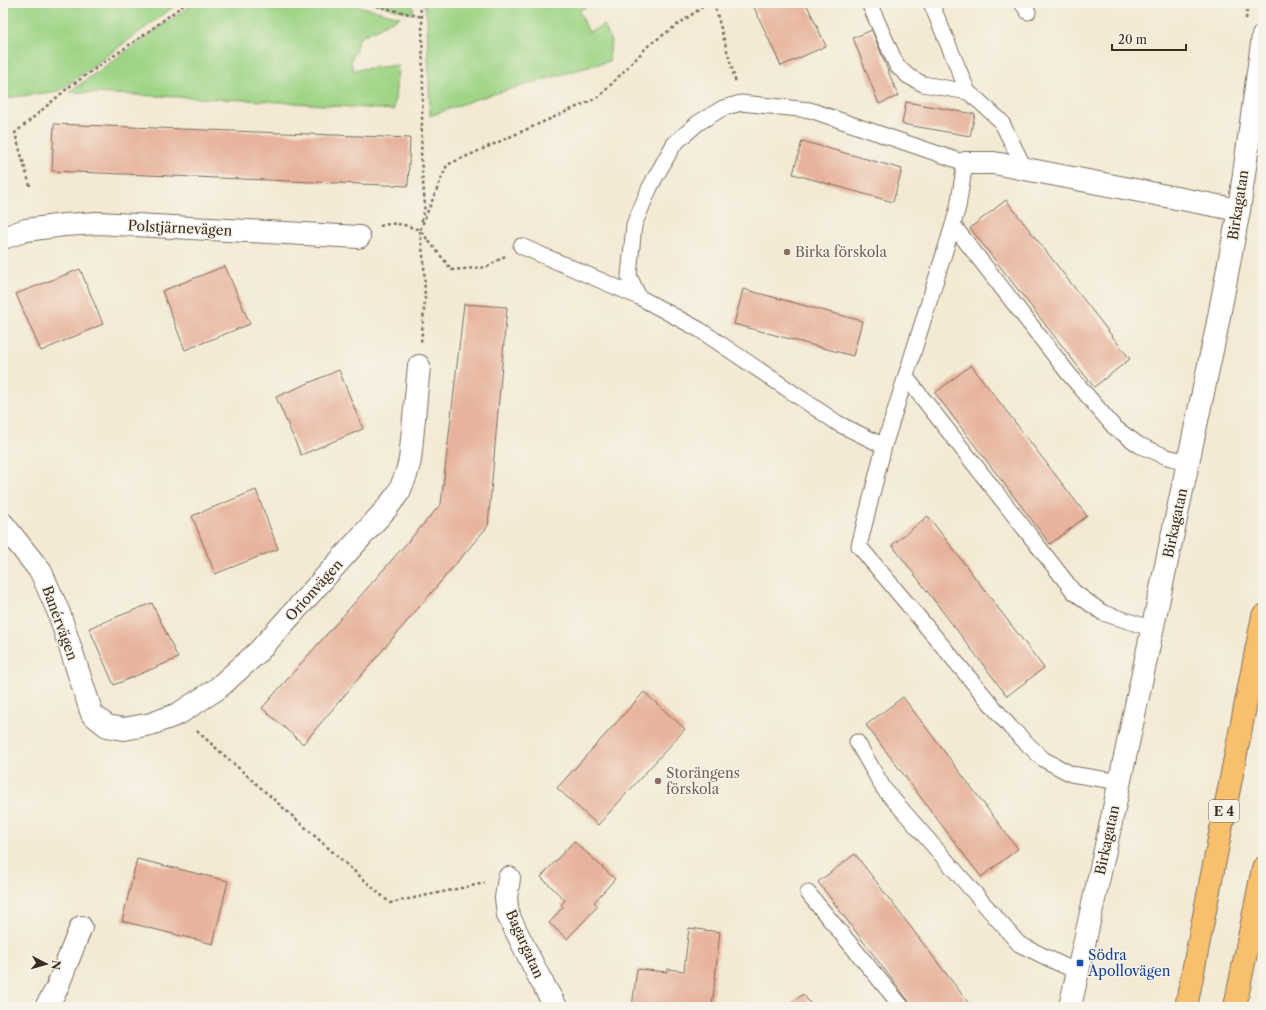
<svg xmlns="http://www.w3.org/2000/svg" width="1266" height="1010" font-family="'Libre Caslon Text',serif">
<rect width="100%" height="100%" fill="#f7f3e8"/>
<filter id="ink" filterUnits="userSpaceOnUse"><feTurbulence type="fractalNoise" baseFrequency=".025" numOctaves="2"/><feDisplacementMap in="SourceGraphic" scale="8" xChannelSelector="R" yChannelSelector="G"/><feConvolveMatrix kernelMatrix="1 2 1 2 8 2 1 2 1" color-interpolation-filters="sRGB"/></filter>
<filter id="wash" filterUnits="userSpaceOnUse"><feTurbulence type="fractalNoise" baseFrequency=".012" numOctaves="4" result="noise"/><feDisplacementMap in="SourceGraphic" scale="16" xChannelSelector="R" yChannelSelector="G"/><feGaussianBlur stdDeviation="0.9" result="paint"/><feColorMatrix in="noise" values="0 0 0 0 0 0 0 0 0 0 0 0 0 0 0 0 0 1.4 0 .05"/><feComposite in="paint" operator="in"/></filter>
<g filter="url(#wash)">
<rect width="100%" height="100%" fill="#f3ead4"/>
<path fill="#9ed485" stroke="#6c7f52" d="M3,3h176l-120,88 -45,6 -11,2z
M194,3h153l53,14 -41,21 -8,24 2,8 45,-5 -4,45 -129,-9 -196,-9z
M373,3h39l2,11z
M424,3h130l6,3 8,-3h24l-13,8 10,21 15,-7 7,16 -2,20 -133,38 -46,17 -3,-97z"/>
<g id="blocks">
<path fill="#e7b39c" d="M752,3h54l20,43 -45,20z
M872,30l26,66 -19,8 -26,-66z
M906,102l69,12 -5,22 -68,-12z
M54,124l356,14 -2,48 -356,-15z
M802,141l100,28 -9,33 -100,-28z
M1006,200l124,159 -36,28 -124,-159z
M225,266l25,58 -65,26 -23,-59z
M80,269l23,55 -62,27 -25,-57z
M743,289l119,32 -9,35 -119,-32z
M464,304l43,3 -19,219 -185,218 -41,-36 179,-204z
M971,365l116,151 -37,28 -115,-151z
M339,370l24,59 -62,26 -25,-58z
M256,490l22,59 -63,25 -23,-58z
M928,516l116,152 -37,28 -115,-151z
M152,603l26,55 -64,27 -25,-57z
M644,692l41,37 -87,96 -41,-37z
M903,697l115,152 -37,28 -115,-152z
M574,841l41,38 -21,23 4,4 -31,33 -18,-16 14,-16 -2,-2 4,-5 -24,-23z
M855,854l115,151 -2,2h-55l-95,-125z
M137,859l91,22 -15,63 -91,-23z
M689,928l31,4 -8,75h-21l-25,-3 -1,3h-33l5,-38 30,3v-3l17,2z
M803,994l10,13h-27z"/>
</g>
</g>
<g filter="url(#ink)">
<use href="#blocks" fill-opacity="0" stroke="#7b6d5e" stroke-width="1"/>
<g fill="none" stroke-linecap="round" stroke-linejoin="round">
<defs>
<path id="service" d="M869,3l28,63 11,10 15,8 45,8 12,10 21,19 24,48
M931,3l37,89
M1022,3l6,9
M741,103l69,7 155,53 -7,44 -5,18 -69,221 -45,-22 -139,-94 -61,-33 -10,-21 5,-51 16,-38 24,-43 24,-21 25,-15z
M953,225l115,148 46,54 25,18 28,12 21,5
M521,246l118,51
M906,377l168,215 29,21 50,16
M884,446l-25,100 152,182 32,31 28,15 49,8
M857,742l27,47 135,155 39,19 20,9
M808,893l94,114"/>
<path id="minor" d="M965,163h29l245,47
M3,238l23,-8 38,-5 34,-2 261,14
M3,524l38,48 18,41 33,101 15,12 17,3 27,-5 27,-10 39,-25 41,-37 129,-144 12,-16 7,-17 4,-15 9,-94
M509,878l-3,20 2,17 31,62 17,30
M46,1007l10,-17 25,-63"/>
<path id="tertiary" d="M1070,1007l37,-166 110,-514 22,-117 24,-174"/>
<path id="motorway" d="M1186,1007l77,-391
M1235,1007l28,-139"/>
</defs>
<use href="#service" stroke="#7b6d5e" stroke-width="17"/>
<use href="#minor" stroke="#7b6d5e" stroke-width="24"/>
<use href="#tertiary" stroke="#7b6d5e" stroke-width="24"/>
<use href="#motorway" stroke="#7b6d5e" stroke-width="24"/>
<path stroke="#7b6d5e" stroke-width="2.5" stroke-dasharray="3 3" stroke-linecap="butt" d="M365,3l57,14
M419,3l3,14 1,69 -2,73 4,46 -4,19
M714,3l22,80
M1246,19l2,-16
M30,186l-15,-53 54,-46 76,-53 41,-31
M380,226c16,-5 24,-1 40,4
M420,231l4,32 1,36 -4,44
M505,256l-18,11 -35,3 -32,-40 27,-65 152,-68 50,-52 59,-42
M197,731l193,172 95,-20"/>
<use href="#service" stroke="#fff" stroke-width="15"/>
<use href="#minor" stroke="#fff" stroke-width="22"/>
<use href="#tertiary" stroke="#fff" stroke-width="22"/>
<use href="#motorway" stroke="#f8bf6c" stroke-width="22"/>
</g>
</g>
<g fill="#8d6e63" stroke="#f7f3e8" stroke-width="1.5">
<circle cx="787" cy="252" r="4"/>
<circle cx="658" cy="781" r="4"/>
</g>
<rect fill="#1a4fb4" stroke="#f7f3e8" stroke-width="1.5" x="1076" y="959" width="8" height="8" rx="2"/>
<g text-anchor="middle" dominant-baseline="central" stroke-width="3" stroke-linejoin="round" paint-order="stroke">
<rect fill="#f7f3e8" stroke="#73665b" stroke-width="1" x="1209" y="800" width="30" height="22" rx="3"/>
<g font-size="13" font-weight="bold" fill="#3b2a1e">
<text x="1224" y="811">E 4</text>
</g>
<g font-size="14" fill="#3b2a1e" stroke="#f7f3e8">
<text transform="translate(1238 205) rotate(-81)">Birkagatan</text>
<text transform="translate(180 228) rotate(3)">Polstjärnevägen</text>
<text transform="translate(1175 523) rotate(-78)">Birkagatan</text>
<text transform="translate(314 590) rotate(-48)">Orionvägen</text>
<text transform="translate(60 623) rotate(70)">Banérvägen</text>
<text transform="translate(1107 840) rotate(-78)">Birkagatan</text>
<text transform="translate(525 944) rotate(66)">Bagargatan</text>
</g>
<g font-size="14" fill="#785e54" stroke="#f7f3e8" text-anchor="start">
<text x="795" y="252">Birka förskola</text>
<text x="666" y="773">Storängens<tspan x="666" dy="16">förskola</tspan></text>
</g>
<g font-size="14" fill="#164399" stroke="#f7f3e8" text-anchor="start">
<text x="1088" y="955">Södra<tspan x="1088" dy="16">Apollovägen</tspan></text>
</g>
</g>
<rect width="1266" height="1010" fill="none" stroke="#f7f3e8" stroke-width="16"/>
<g transform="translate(46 964) rotate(96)" stroke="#f7f3e8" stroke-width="3" paint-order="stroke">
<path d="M0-3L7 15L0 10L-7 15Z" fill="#3b2a1e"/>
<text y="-6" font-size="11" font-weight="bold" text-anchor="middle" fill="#3b2a1e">N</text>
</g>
<path d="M1112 44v6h74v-6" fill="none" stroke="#3b2a1e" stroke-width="2"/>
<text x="1118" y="44" font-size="12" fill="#3b2a1e" stroke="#f7f3e8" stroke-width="3" paint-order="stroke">20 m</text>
</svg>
